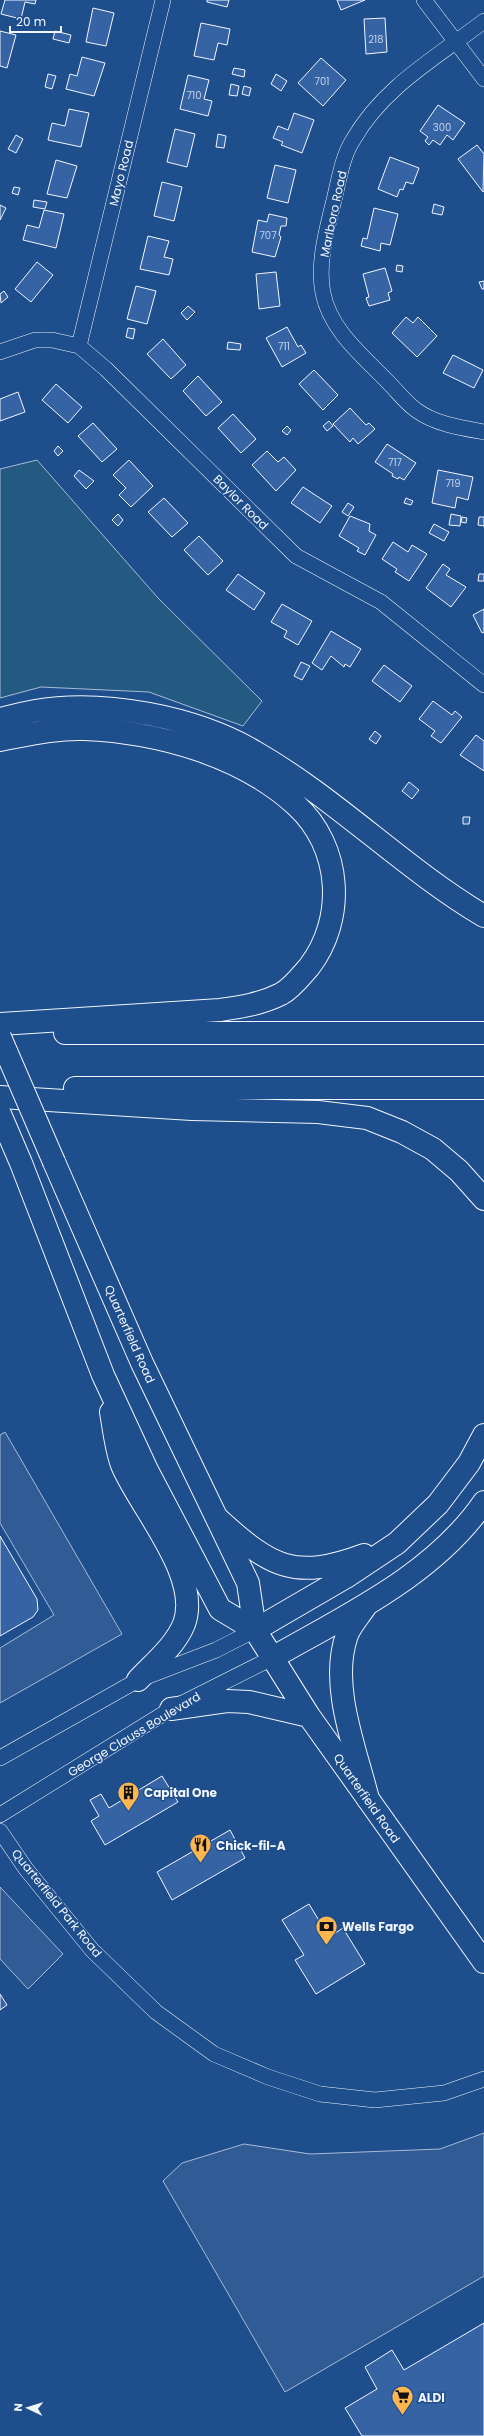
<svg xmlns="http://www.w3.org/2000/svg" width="484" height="2436" font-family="Poppins,sans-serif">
<rect width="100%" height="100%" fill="#1f4e8c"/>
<path fill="#245a82" stroke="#a8bbd7" d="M37,460l121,138 104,103 -19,25 -94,-34 -108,-5 -41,11v-229z"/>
<path fill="#305b95" stroke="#a8bbd7" d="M5,1432l117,202 -122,69v-55l54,-33 -54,-92v-88z
M0,1887l63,67 -35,35 -28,-30z
M484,2133v143l-199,116 -122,-211 19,-18 62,-19 66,10 130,-5z"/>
<path fill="#3563a3" stroke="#f2f6ff" d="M5,0h31l-1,4 -10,-2 -4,17 -20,-5z
M207,0h22l-2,7 -20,-5z
M337,0h28l-24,10z
M93,8l21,5 -8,33 -20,-4z
M385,18l2,34 -21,2 -2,-35z
M201,23l29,6 -3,16 -9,-2 -4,17 -20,-4z
M0,31l16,4 -9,33 -7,-2z
M55,31l16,4 -2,8 -16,-4z
M82,57l23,6 -11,33 -28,-7 4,-15 7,2z
M321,58l25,22 -23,26 -25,-23z
M234,68l11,2 -1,7 -12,-3z
M48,74l8,2 -4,13 -7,-2z
M276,74l11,7 -6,10 -10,-7z
M188,75l21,5 -5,19 8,2 -4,15 -28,-7z
M231,84l8,2 -2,10 -8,-1z
M244,86l7,2 -2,8 -7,-2z
M438,105l27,18 -12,17 -6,-5 -7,10 -7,-5 -4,5 -4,-4 3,-4 -8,-6z
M69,109l20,4 -8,34 -33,-7 4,-17 13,3z
M294,113l20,7 -12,33 -21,-8 2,-3 -10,-4 5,-12 10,4z
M175,129l20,5 -8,33 -20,-5z
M218,134l8,2 -2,12 -8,-1z
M16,135l7,4 -7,14 -8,-4z
M477,145l7,9 -1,38 -25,-33z
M390,157l29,11 -6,16 -7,-2 -3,8 -3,-1 -3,8 -19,-8z
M56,160l21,6 -10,32 -20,-4z
M275,165l21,5 -8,33 -21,-5z
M162,182l20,5 -8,34 -20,-5z
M14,187l6,1 -2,7 -6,-2z
M34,200l13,2 -2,7 -12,-2z
M434,204l10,3 -2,8 -10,-2z
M0,205l6,3 -6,12z
M374,208l24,6 -8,31 -9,-2 -1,8 -19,-5 2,-8 4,1z
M44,210l20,4 -8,34 -33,-8 4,-15 12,3z
M269,214l18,4 -1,8h-5l-2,9 2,2 -6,20 -23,-5 6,-32 9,2z
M148,236l21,5 -5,16 9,2 -4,16 -29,-6z
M37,262l16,13 -22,27 -16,-13z
M397,265l6,1 -1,6 -6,-1z
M385,268l7,23 -4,2 2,7 -21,6 -3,-8 3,-1 -6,-23z
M276,272l4,34 -21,3 -3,-35z
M484,281v8h-2l-3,-7z
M136,286l20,5 -9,33 -20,-5z
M4,291l4,6 -7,6 -1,-9z
M188,306l7,6 -8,8 -6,-7z
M406,317l7,6 5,-6 19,19 -20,21 -25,-24z
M287,327l11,20 3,-2 5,8 -24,14 -16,-29z
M128,328l7,1 -2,10 -7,-2z
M163,339l23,26 -15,14 -24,-25z
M228,342l13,2 -1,6 -13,-1z
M453,355l30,15 -9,18 -31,-15z
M314,370l24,25 -15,15 -24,-26z
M198,376l24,26 -16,14 -23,-25z
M56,384l26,23 -14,16 -26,-23z
M18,392l7,20 -25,9v-22z
M350,408l16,17 3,-2 6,6 -17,15 -5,-6 -3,4 -17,-18z
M233,414l23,25 -15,14 -23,-25z
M329,421l4,5 -6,5 -4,-5z
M93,423l24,26 -15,13 -24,-26z
M287,426l4,4 -4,5 -5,-4z
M387,444l29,19 -12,17 -5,-3 -1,2 -6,-3 1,-2 -18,-12z
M58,446l5,5 -5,5 -4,-5z
M267,451l11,11 6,-5 12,13 -20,21 -24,-26z
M129,460l24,26 -22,21 -12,-12 7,-7 -13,-13z
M79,470l15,11 -8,8 -12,-13z
M438,470l35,7 -5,23 -11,-3 -2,11 -23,-5z
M303,487l29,19 -12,17 -29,-20z
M164,498l24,25 -16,14 -24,-25z
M406,498l7,3 -2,4 -7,-2z
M348,503l6,4 -6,9 -6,-4z
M118,514l5,6 -5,6 -6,-6z
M451,514l10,2 -1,10 -11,-1z
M350,516l20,8 -1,7 7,4 -11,20 -8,-4 2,-3 -20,-12z
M462,517l5,1 -1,5 -5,-1z
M479,517h5v9l-6,-1z
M434,524l15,8 -5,9 -15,-8z
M199,536l24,25 -15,14 -24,-25z
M393,542l15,10 4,-7 15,9 -18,27 -14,-9 2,-3 -15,-10z
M443,564l7,5 -4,6 20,12 -15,20 -25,-19z
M238,574l27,19 -11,17 -28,-20z
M479,574h5v7h-6z
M282,604l30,17 -14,24 -14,-8 3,-6 -16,-9z
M484,609v23l-2,1 -9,-18z
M331,631l30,18 -11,18 -5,-3 -1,3 -13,-11 -9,14 -10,-7z
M301,662l9,4 -8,14 -8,-4z
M384,665l28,21 -12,16 -28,-21z
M433,701l19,14 3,-4 7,6 -21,26 -10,-7 4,-5 -16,-12z
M375,731l6,5 -5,8 -7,-5z
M476,735l8,6v30l-24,-16z
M409,782l10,8 -7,9 -10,-8z
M463,817h7l-1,7h-6z
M0,1536l37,63 1,11 -5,7 -33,19z
M162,1776l16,26 -73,43 -14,-24 8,-5 -9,-16 11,-6 8,14z
M230,1830l15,28 -73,42 -15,-28z
M309,1904l20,33 14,-9 22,36 -49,30 -21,-34 9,-5 -22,-35z
M0,1994l7,11 -7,5z
M484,2323v113h-122l-17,-28 32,-19 -12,-22 27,-17 12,20z"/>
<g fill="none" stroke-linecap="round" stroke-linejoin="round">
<defs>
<path id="street" d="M424,0l60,79
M484,21c-47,36 -101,66 -131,119 -11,17 -14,40 -19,60 -7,29 -17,63 -11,93 7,37 40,63 65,89 9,9 17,20 28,28 19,14 45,18 68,22
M79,346l84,-346
M0,352l35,-12h17l27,6 27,23 190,187 85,46 103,83
M0,1758l138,-78 78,-30 39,-20
M0,1815l171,-106 101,-51
M0,1831l26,38 66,81 64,62 58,42 54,23 52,17 55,6 69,-7 40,-14"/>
<path id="secondary" d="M0,1114l21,49 82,212 44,95 73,139 35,21
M54,1162l88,201 106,220 7,47 54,86 175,246
M111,1412c3,17 5,37 11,53 18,43 80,111 62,159 -9,22 -30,39 -46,56
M171,1709l56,-8 22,1 60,14"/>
<path id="highway" d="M0,719c12,-3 24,-6 35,-8 68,-12 161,6 220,41 82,47 148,116 229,164
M0,740c27,-5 56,-12 84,-11 74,3 157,26 212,76 46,42 50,114 13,162 -8,9 -17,21 -28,27 -20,10 -40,13 -61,16l-220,14
M65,1033h419
M75,1088h409
M0,1097l192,12 126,3 49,6 35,14 31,17 26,22 25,28
M218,1519c53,48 76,62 146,36
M365,1607c-6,9 -15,19 -18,28 -18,50 9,115 21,164
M255,1630l91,-53 51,-34 41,-39 31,-41 15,-28
M272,1658c75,-43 162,-83 212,-156"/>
</defs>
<use href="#street" stroke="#f2f6ff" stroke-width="16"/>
<use href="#secondary" stroke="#f2f6ff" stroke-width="24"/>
<use href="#highway" stroke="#f2f6ff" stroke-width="24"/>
<use href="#street" stroke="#1f4e8c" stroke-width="15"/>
<use href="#secondary" stroke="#1f4e8c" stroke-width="22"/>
<use href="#highway" stroke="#1f4e8c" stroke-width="22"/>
<defs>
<path id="secondary-bridge" d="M0,1037l54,125"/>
</defs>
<use href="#secondary-bridge" stroke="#f2f6ff" stroke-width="24" stroke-linecap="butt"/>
<use href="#secondary-bridge" stroke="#1f4e8c" stroke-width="22"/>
</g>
<defs>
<symbol id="building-pin" viewBox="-11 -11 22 30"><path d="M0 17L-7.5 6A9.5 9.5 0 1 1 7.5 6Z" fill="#ffb74d" stroke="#1f4e8c"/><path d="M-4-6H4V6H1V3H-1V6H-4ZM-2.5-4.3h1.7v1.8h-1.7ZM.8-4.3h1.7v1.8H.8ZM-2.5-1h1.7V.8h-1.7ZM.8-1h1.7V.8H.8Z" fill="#111"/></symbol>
<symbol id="restaurant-pin" viewBox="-11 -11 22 30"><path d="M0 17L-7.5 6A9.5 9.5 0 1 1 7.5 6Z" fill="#ffb74d" stroke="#1f4e8c"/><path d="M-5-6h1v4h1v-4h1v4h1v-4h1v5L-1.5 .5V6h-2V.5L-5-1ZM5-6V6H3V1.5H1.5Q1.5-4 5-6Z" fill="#111"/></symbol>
<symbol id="bank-pin" viewBox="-11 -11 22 30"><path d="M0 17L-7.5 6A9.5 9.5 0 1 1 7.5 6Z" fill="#ffb74d" stroke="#1f4e8c"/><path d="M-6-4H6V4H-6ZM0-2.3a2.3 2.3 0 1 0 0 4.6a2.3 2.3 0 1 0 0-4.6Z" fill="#111"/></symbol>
<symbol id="supermarket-pin" viewBox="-11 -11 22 30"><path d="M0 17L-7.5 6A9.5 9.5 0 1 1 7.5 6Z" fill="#ffb74d" stroke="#1f4e8c"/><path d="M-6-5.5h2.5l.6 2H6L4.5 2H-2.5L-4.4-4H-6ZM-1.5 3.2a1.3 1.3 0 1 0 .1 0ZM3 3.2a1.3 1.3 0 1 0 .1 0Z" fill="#111"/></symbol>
</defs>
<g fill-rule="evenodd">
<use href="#building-pin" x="116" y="1780" width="25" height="34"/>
<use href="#restaurant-pin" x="188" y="1832" width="25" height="34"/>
<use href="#bank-pin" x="314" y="1914" width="25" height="34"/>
<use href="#supermarket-pin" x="390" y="2384" width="25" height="34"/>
</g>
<g text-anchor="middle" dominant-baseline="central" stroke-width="3" stroke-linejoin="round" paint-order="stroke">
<g font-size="10" fill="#c3d1e8">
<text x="376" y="39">218</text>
<text x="322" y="81">701</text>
<text x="194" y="95">710</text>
<text x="442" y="127">300</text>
<text x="268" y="235">707</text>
<text x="284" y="346">711</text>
<text x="395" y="462">717</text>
<text x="453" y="483">719</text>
</g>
<g font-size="12" fill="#f2f6ff" stroke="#1f4e8c">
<text transform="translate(121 173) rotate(-76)">Mayo Road</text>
<text transform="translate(333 214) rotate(-78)">Marlboro Road</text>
<text transform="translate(241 502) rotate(45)">Baylor Road</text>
<text transform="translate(130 1334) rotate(66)">Quarterfield Road</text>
<text transform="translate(134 1734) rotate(-31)">George Clauss Boulevard</text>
<text transform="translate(367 1798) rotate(55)">Quarterfield Road</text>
<text transform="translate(57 1903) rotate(51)">Quarterfield Park Road</text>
</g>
<g font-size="12" font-weight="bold" fill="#f2f6ff" stroke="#1f4e8c" text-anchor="start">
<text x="144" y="1792">Capital One</text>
<text x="216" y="1845">Chick-fil-A</text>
<text x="342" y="1926">Wells Fargo</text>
<text x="418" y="2397">ALDI</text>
</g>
</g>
<g transform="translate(28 2408) rotate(274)" stroke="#1f4e8c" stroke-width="3" paint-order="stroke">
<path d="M0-3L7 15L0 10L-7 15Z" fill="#f2f6ff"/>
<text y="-6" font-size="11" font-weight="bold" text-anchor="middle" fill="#f2f6ff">N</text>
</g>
<path d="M10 26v6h51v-6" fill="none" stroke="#f2f6ff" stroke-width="2"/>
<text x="16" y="26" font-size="12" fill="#f2f6ff" stroke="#1f4e8c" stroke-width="3" paint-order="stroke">20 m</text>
</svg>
